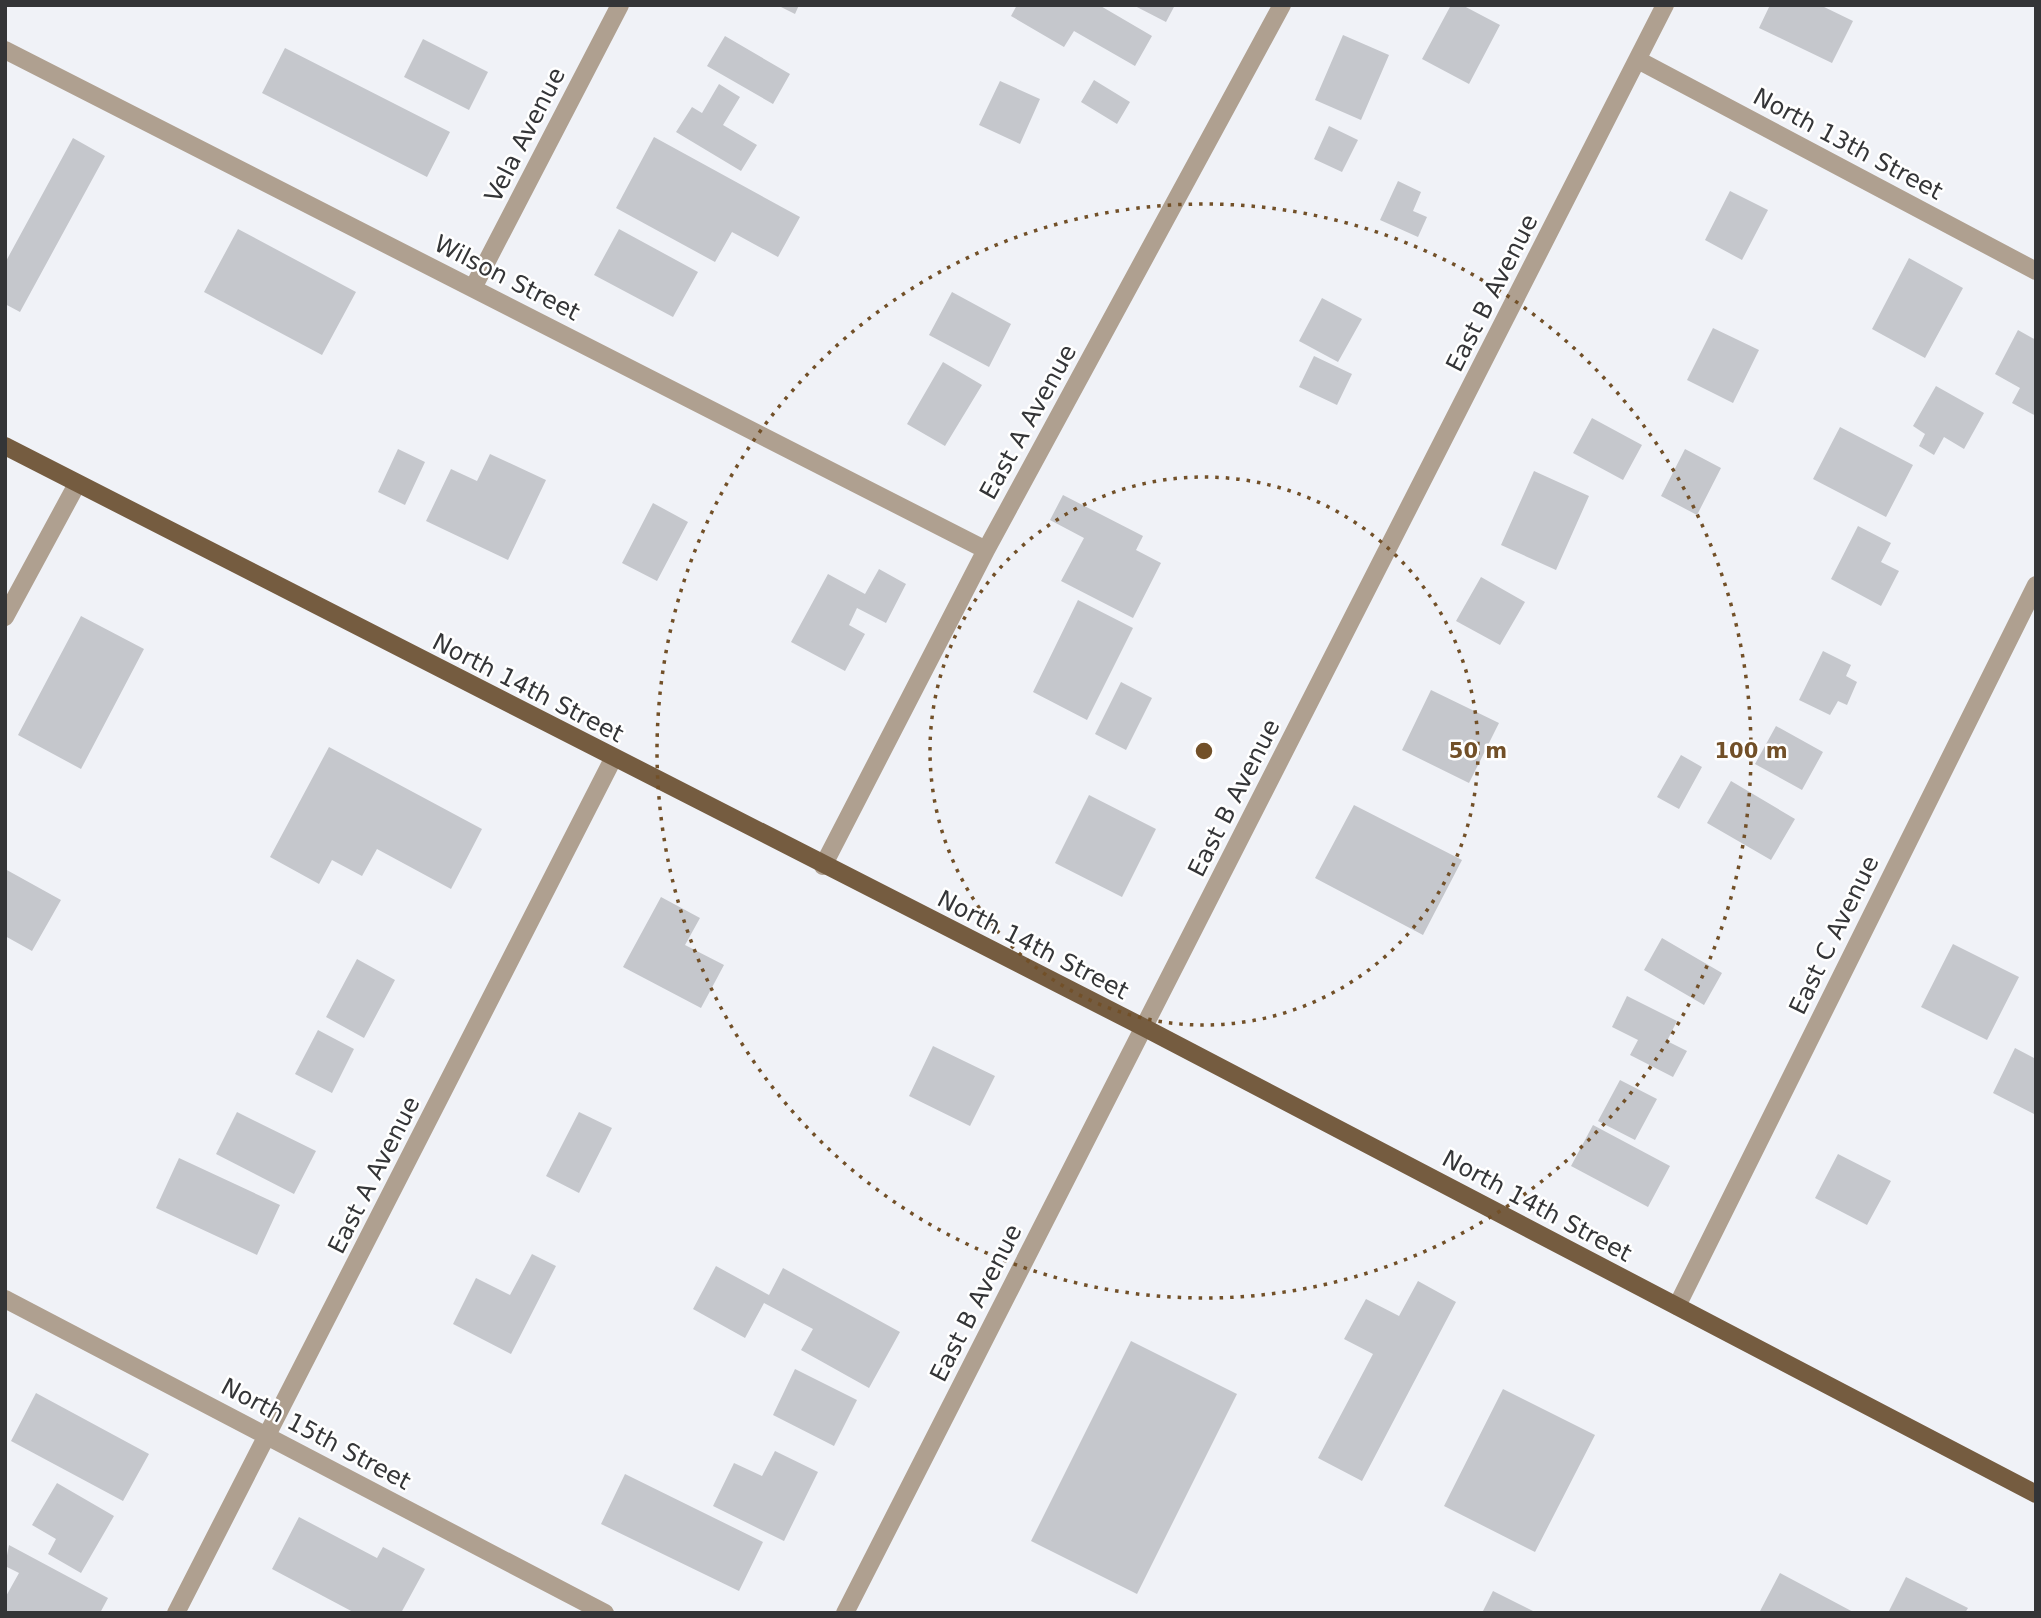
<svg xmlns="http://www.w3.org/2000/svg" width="2041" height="1618" font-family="'DejaVu Sans',sans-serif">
<rect width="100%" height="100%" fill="#f0f2f7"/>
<path fill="#c5c7cc" d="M777,5h22l-4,9z
M1017,5h82l53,31 -17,30 -61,-35 -10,16 -53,-31z
M1133,5h42l-9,17z
M1451,5h11l38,20 -31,59 -47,-25z
M1770,5h50l33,16 -21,42 -73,-35z
M1343,35l46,20 -28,65 -46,-20z
M725,36l65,38 -17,30 -66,-38z
M423,39l65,33 -19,38 -65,-33z
M285,48l165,84 -23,45 -165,-84z
M1094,80l36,22 -13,22 -36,-22z
M1000,81l40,18 -20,45 -41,-19z
M719,84l21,13 -17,28 34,20 -16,26 -65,-39 16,-25 10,6z
M1329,126l29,14 -16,32 -28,-13z
M654,137l146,80 -22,40 -46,-25 -17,30 -99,-54z
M73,138l32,18 -85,156 -15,-8v-41z
M1398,181l23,11 -8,19 14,6 -9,20 -38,-17z
M1730,191l38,19 -26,50 -37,-20z
M238,229l118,63 -34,63 -118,-63z
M619,229l79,43 -25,45 -79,-42z
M1909,258l54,30 -38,70 -53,-29z
M952,292l59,32 -22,43 -60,-32z
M1322,298l40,21 -24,43 -39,-21z
M1713,328l46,22 -26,53 -46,-23z
M2018,330l18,10v76l-24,-13 8,-15 -25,-14z
M1314,356l38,18 -15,31 -38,-18z
M943,362l39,23 -37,61 -38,-22z
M1936,386l48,27 -20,36 -20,-12 -10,18 -15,-9 6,-12 -12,-8z
M1592,418l50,27 -19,35 -50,-27z
M1840,427l73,38 -27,52 -73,-38z
M398,449l27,13 -20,43 -27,-13z
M1685,449l36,19 -24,47 -36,-19z
M490,454l56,26 -38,80 -82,-39 25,-52 26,12z
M1534,471l55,25 -33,74 -55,-25z
M1063,495l80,41 -7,14 25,13 -28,55 -72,-37 23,-43 -34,-18z
M653,503l35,19 -31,59 -35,-18z
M1858,526l33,17 -10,19 18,9 -18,35 -50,-27z
M879,569l27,15 -20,39 -29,-15 -8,17 16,9 -20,37 -54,-29 37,-68 37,20z
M1481,577l44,25 -25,43 -44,-24z
M1078,600l55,28 -46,92 -54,-28z
M81,616l63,33 -63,120 -63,-34z
M1823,651l28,14 -5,11 11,6 -10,23 -9,-4 -8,14 -31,-15z
M1121,682l31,16 -26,52 -31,-16z
M1431,690l68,33 -30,60 -67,-33z
M1776,726l47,26 -21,38 -47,-26z
M329,747l153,82 -31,60 -74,-40 -15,27 -30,-16 -13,24 -49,-27z
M1681,755l21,12 -23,42 -22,-12z
M1731,781l64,38 -24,41 -64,-37z
M1089,795l67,34 -34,68 -67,-34z
M1354,805l108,55 -39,75 -108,-57z
M5,869l56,31 -29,51 -27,-15z
M661,897l39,21 -15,27 39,20 -23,43 -78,-41z
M1662,938l60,35 -18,32 -60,-35z
M1953,944l66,33 -32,63 -66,-33z
M357,959l38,21 -31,58 -38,-21z
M1627,996l50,25 -10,20 20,10 -14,26 -43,-22 8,-15 -26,-13z
M318,1030l36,19 -22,44 -37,-19z
M933,1046l62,30 -25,50 -61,-30z
M2015,1048l21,11v56l-43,-22z
M1620,1080l37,19 -22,41 -37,-19z
M237,1112l79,39 -22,43 -78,-40z
M579,1112l33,16 -33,65 -33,-17z
M1593,1125l77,41 -22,41 -77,-41z
M1838,1154l53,27 -24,44 -52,-27z
M179,1158l101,47 -23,50 -101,-47z
M532,1254l24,12 -45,88 -58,-30 23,-46 34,17z
M716,1266l53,29 14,-27 117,64 -31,56 -68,-38 12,-21 -49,-26 -19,35 -52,-29z
M1418,1281l38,21 -94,179 -44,-23 55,-104 -29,-15 22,-40 33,17z
M1131,1341l106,53 -100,200 -106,-53z
M795,1369l62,31 -23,46 -61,-31z
M1503,1389l92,46 -60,117 -91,-46z
M36,1393l113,61 -26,47 -112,-60z
M775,1451l43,21 -34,69 -71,-35 21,-43 28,13z
M625,1474l138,68 -24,49 -138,-67z
M57,1483l57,33 -33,57 -33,-19 8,-15 -24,-14z
M299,1517l78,41 6,-11 42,22 -24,44h-46l-83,-44z
M9,1545l99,53 -8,15h-95v-15l14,-25 -14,-7z
M1780,1573l75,40h-96z
M1906,1577l62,31 -3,5h-77z
M1493,1591l44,22h-55z"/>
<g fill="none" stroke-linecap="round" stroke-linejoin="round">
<path stroke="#afa090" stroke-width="18" d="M5,50l981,500
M1638,60l398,211
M473,288l147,-283
M5,617l72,-133
M823,866l163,-316 296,-545
M5,1299l600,314
M1677,1306l359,-721
M176,1613l437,-854
M845,1613l820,-1608"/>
<path stroke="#755c40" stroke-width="18" d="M5,446l1140,582 891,466"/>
</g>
<g fill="none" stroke="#725028" stroke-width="3.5" stroke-dasharray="3.5 7">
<circle cx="1204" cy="751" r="274"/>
<circle cx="1204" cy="751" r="547"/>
</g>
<g text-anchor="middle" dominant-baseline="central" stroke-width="5" stroke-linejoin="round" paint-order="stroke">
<g font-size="24" fill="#343537" stroke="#fff">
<text transform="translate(525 135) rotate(-63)">Vela Avenue</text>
<text transform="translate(1848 144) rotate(28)">North 13th Street</text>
<text transform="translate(507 278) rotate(27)">Wilson Street</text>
<text transform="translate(1492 293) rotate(-63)">East B Avenue</text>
<text transform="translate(1028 422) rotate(-61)">East A Avenue</text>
<text transform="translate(528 688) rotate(27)">North 14th Street</text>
<text transform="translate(1234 798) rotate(-63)">East B Avenue</text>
<text transform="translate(1834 935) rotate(-64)">East C Avenue</text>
<text transform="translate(1033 945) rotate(27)">North 14th Street</text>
<text transform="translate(374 1175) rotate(-63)">East A Avenue</text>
<text transform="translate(1537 1206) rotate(28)">North 14th Street</text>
<text transform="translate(976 1303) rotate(-63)">East B Avenue</text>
<text transform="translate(316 1434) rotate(28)">North 15th Street</text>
</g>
</g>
<circle cx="1204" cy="751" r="10" fill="#725028" stroke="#fff" stroke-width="3.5"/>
<g font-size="21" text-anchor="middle" font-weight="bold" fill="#725028" stroke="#fff" stroke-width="5" stroke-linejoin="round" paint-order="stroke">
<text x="1478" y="758">50 m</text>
<text x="1751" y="758">100 m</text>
</g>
<rect width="2041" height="1618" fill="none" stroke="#343537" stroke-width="14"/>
</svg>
